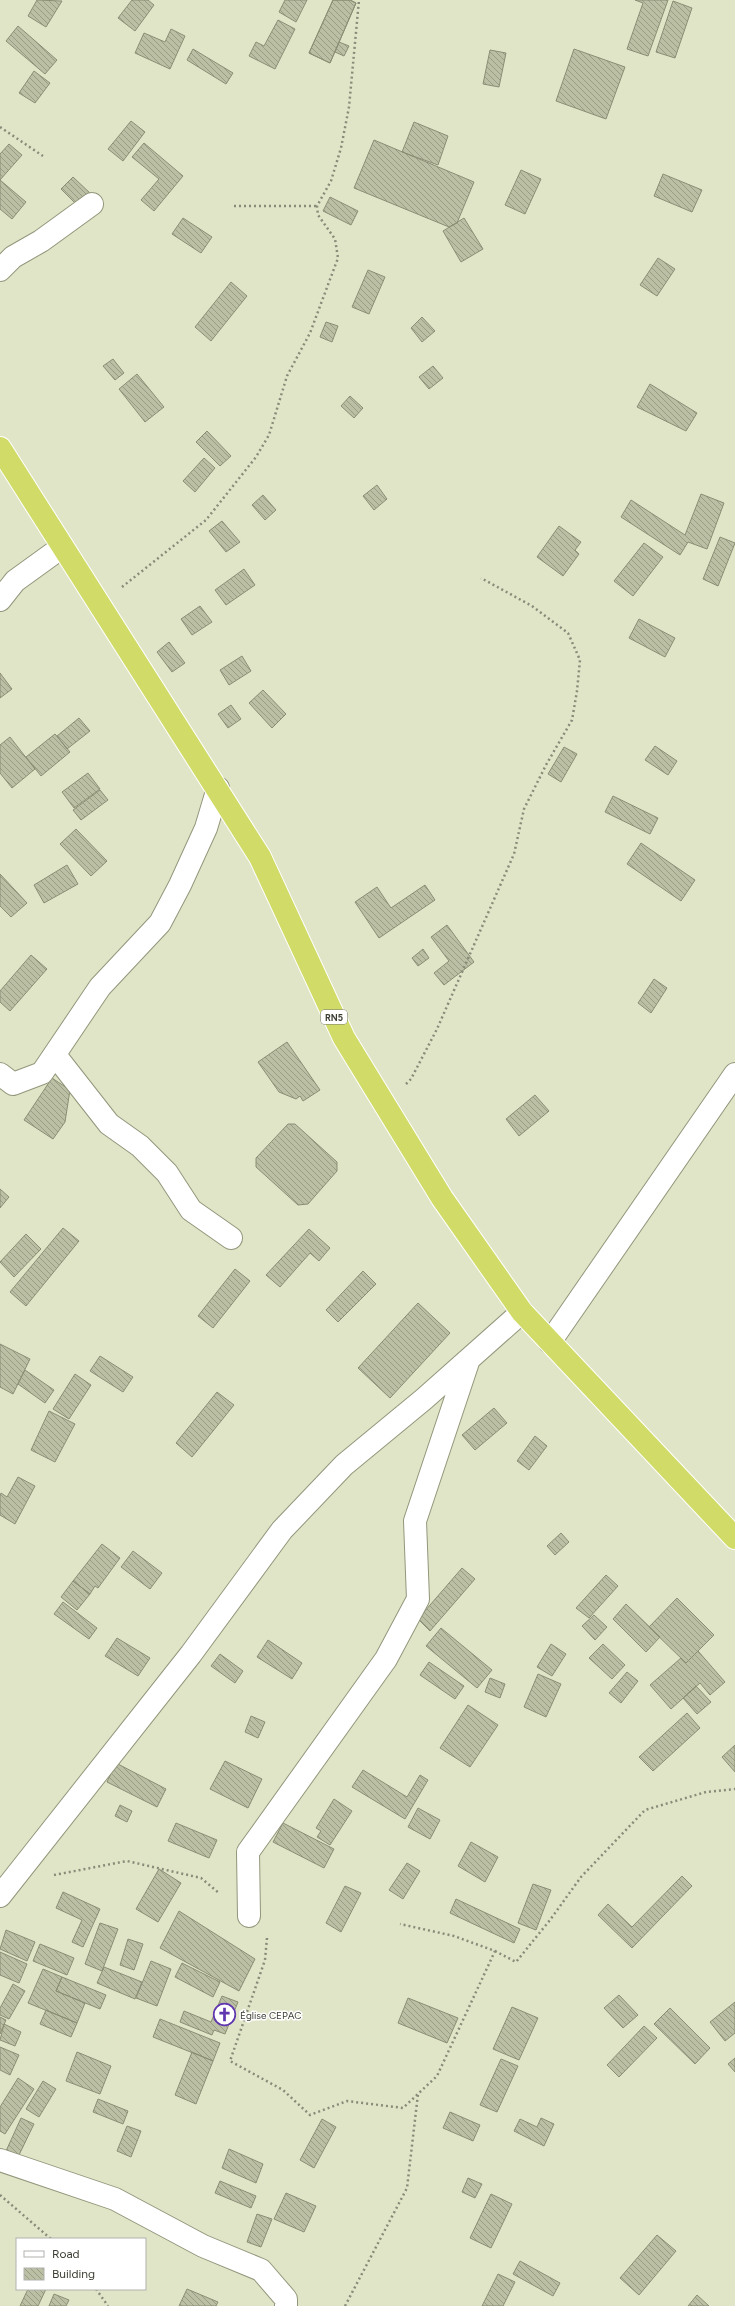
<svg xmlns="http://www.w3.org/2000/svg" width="735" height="2306" font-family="Figtree,sans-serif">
<defs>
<pattern id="building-back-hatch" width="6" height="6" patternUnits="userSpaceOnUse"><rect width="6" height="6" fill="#bbbfa4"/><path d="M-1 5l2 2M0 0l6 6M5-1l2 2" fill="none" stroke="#999d86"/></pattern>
</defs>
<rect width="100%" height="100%" fill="#e1e5c8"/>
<path fill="url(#building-back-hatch)" stroke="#8b8e74" d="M37,0l25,1 -16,26 -18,-11z
M132,0h16l6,5 -19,26 -17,-13z
M285,0h22l-11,22 -17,-10z
M333,0h17l6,3 -26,60 -21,-10z
M333,0h17l6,3 -26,60 -21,-10z
M635,0h33l-20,56 -21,-7 16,-46z
M673,1l19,7 -17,50 -19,-6z
M278,20l17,9 -20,40 -26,-13 7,-14 8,4z
M18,26l39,34 -12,14 -39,-33z
M171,29l14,7 -15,33 -35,-16 9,-20 21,9z
M339,42l10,4 -5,10 -9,-4z
M193,49l40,24 -7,11 -39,-24z
M574,49l51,18 -19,52 -50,-18z
M490,50l16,3 -7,34 -16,-3z
M34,71l16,12 -15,20 -16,-10z
M131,121l14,11 -22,29 -15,-12z
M414,122l34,14 -10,29 -36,-13z
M374,140l100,42 -17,41 -8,4 -95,-39z
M144,143l39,33 -29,35 -13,-11 18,-21 -27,-22z
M9,144l13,11 -22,25 26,22 -14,17 -12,-10v-55z
M521,170l20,9 -16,35 -20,-9z
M663,174l39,16 -10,22 -38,-16z
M73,177l18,17 -13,12 -17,-17z
M330,197l28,14 -7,14 -28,-14z
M183,218l29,19 -11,16 -29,-19z
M464,218l19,31 -22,13 -18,-31z
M658,258l17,11 -18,27 -17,-11z
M368,270l17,7 -16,37 -17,-7z
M231,282l16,14 -36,45 -16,-14z
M422,317l13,14 -13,11 -11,-14z
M326,322l12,4 -6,16 -12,-5z
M113,359l11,14 -9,7 -12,-14z
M433,366l10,12 -14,11 -10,-12z
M137,374l27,33 -19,15 -26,-33z
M650,384l47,29 -11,18 -49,-24z
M350,396l13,12 -9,10 -13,-12z
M207,431l24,25 -11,10 -24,-24z
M204,458l11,10 -20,24 -12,-11z
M377,485l10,14 -13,11 -11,-14z
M701,494l23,9 -17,46 -19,-7 -8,13 -59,-38 10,-17 54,35z
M263,495l13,15 -11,10 -13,-15z
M222,521l18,21 -14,10 -17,-21z
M559,526l22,16 -6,8 4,4 -16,22 -26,-19z
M720,537l15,6 -17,43 -15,-7z
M644,543l19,14 -30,39 -19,-15z
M244,569l11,16 -29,20 -11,-15z
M200,606l12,16 -20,13 -11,-16z
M639,619l36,19 -10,19 -36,-19z
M169,642l16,21 -13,9 -15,-20z
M242,656l9,15 -22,14 -9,-15z
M0,673l12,16 -12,9z
M263,690l23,24 -14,14 -23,-25z
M231,705l10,14 -13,9 -10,-14z
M79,718l11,13 -23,18 -10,-13z
M55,734l15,18 -29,24 -15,-19z
M10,737l25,32 -23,19 -12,-15v-28z
M655,746l22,15 -9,14 -23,-15z
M564,747l13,7 -16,28 -13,-8z
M88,773l12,16 -26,19 -12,-16z
M100,790l8,10 -27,20 -8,-10z
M613,796l45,22 -8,16 -45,-22z
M76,829l31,32 -16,15 -31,-32z
M641,843l54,37 -14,21 -54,-37z
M67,865l11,19 -34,19 -10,-18z
M0,874l27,29 -16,14 -11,-11z
M425,885l10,15 -56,38 -24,-36 22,-15 14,21z
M447,925l27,37 -30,23 -10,-12 15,-12 -18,-24z
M423,949l6,9 -11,8 -6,-8z
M31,955l16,14 -37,42 -10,-9v-11z
M654,979l13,9 -16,25 -13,-10z
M287,1042l33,48 -17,11 -3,-5 -4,3 -17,-7 -21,-30z
M52,1078l18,12 -5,32 -12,17 -29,-19z
M535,1095l14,16 -30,25 -13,-17z
M288,1124h7l42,38v9l-29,33 -10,1 -42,-38v-9z
M0,1189l9,8 -9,11z
M63,1228l16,13 -53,65 -16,-14z
M309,1229l21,19 -11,13 -9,-8 -30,34 -14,-12z
M26,1234l15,15 -27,28 -14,-15z
M235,1269l15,12 -37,47 -15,-12z
M363,1271l13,13 -38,38 -12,-12z
M418,1303l32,30 -60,65 -32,-30z
M0,1344l30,15 -17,35 -13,-7z
M100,1356l33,21 -10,15 -33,-21z
M25,1370l29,20 -9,13 -27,-19z
M75,1374l16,11 -22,34 -16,-10z
M217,1392l17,13 -42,52 -16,-14z
M494,1408l13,15 -32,27 -13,-15z
M49,1411l26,13 -20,38 -24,-12z
M535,1436l12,10 -18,24 -12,-9z
M18,1477l17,9 -20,38 -15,-9v-19l1,-3 6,4z
M561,1533l8,9 -14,13 -8,-9z
M102,1544l18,14 -22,30 -3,-2 -5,8 -17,-13z
M133,1551l29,22 -12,16 -29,-22z
M462,1568l13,11 -45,52 -12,-12z
M606,1575l12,11 -29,32 -13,-10z
M73,1581l17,13 -13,16 -16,-13z
M677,1598l37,37 -28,28 -37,-36z
M63,1602l34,26 -8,11 -35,-25z
M626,1604l34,33 -14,15 -33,-33z
M594,1615l13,12 -12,13 -13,-14z
M441,1628l51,42 -15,18 -51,-42z
M117,1638l33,20 -12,18 -33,-20z
M268,1640l34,23 -10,16 -35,-22z
M551,1644l15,10 -14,22 -15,-9z
M603,1644l22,21 -13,14 -23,-21z
M698,1651l27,31 -15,13 -10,-12 -29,26 -21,-24 31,-27 5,5z
M220,1654l23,17 -8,12 -24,-17z
M429,1662l35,24 -9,13 -35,-24z
M627,1672l11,9 -17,22 -12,-10z
M538,1674l23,10 -15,33 -22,-10z
M490,1678l15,6 -5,14 -15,-6z
M696,1686l15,16 -14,12 -14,-16z
M468,1705l30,20 -28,42 -30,-19z
M687,1713l13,15 -47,43 -14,-14z
M251,1716l14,6 -7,16 -13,-6z
M735,1745v27l-13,-15z
M225,1761l37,18 -14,29 -38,-19z
M116,1763l50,26 -9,18 -50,-25z
M363,1770l44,27 13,-22 8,5 -23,39 -53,-32z
M334,1799l18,12 -22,34 -13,-8 4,-6 -5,-3z
M120,1805l12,6 -5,11 -12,-6z
M418,1808l22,12 -10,19 -22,-12z
M176,1823l41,17 -8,18 -41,-17z
M283,1823l51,26 -10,19 -51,-26z
M471,1842l27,15 -13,25 -27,-16z
M407,1863l13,8 -17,28 -14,-9z
M159,1869l22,14 -23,39 -22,-13z
M682,1876l10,10 -60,62 -34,-33 10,-11 24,23z
M533,1884l18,6 -15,40 -18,-7z
M345,1886l16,7 -20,39 -15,-9z
M63,1892l37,17 -17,38 -11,-5 10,-22 -26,-12z
M456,1899l64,30 -6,14 -64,-30z
M179,1911l76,48 -16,32 -79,-43z
M100,1923l18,6 -16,42 -17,-7z
M6,1930l29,12 -8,19 -27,-12z
M128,1939l15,5 -9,26 -14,-5z
M40,1944l34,14 -7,17 -34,-14z
M0,1952l27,12 -8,19 -19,-8z
M151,1961l20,8 -14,37 -21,-8z
M182,1963l38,19 -7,15 -38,-20z
M104,1967l38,15 -7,17 -38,-16z
M43,1969l19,8 -6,14 29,12 -8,20 -49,-20z
M62,1977l44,18 -6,14 -44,-18z
M13,1984l12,7 -16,28 -9,-4v-7z
M619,1995l19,20 -15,13 -19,-20z
M222,1996l16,6 -13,32 -11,-4 -2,5 -32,-13 4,-11 27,11z
M408,1998l50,20 -11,25 -49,-20z
M735,2002v31l-10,8 -15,-19z
M512,2007l26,11 -19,42 -26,-11z
M670,2008l40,40 -15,16 -41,-40z
M46,2010l31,13 -6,14 -31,-13z
M0,2017l6,3 -6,14z
M160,2019l60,24 -7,18 -60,-24z
M4,2024l17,8 -6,14 -15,-6z
M644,2026l13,12 -38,39 -12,-12z
M0,2047l19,8 -9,20 -10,-5z
M77,2052l34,14 -11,28 -34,-13z
M192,2052l21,9 -17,43 -21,-9z
M735,2058v14l-7,-8z
M501,2059l17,7 -21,46 -17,-7z
M18,2078l16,11 -29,45 -5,-3v-24z
M43,2081l13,8 -17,28 -13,-8z
M98,2099l30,12 -5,13 -30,-12z
M450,2112l30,13 -7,16 -30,-13z
M21,2118l13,6 -16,33 -12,-6z
M541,2118l13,6 -10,22 -30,-15 6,-12 17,8z
M322,2119l14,8 -22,41 -14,-8z
M127,2126l14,5 -10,26 -14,-6z
M229,2149l34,15 -7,19 -34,-15z
M468,2178l14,6 -7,14 -13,-6z
M220,2181l36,15 -5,12 -36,-15z
M286,2193l30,13 -12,26 -30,-13z
M491,2194l21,10 -21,44 -21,-10z
M257,2214l15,5 -11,28 -14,-5z
M657,2235l19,16 -37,44 -19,-17z
M520,2261l40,22 -7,13 -40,-22z
M498,2274l17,8 -12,24h-21z
M28,2289h18l-8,17h-18z
M187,2289l31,13 -2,4h-37z
M54,2294l15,6 -3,6h-17z
M697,2295l12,11h-21z"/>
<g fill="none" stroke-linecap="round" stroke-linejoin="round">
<defs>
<path id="street" d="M0,270l13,-13 28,-16 51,-37
M0,600l15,-19 47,-34
M55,1055l54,69 31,22 27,27 24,37 40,28
M0,1074l13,10 29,-11 58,-86 60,-64 20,-38 26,-57 12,-40
M550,1342l185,-268
M0,1896l191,-242 91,-124 62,-65 80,-66 98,-87
M249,1916l-1,-64 138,-193 32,-60 -3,-78 54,-162
M0,2160l115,39 88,47 58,24 25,29v7"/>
<path id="highway" d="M0,448l260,409 84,181 98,160 80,114 213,226"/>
</defs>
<use href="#street" stroke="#93967b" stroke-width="24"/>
<use href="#highway" stroke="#fff" stroke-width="24"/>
<path stroke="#898b78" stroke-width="2.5" stroke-dasharray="2 3" stroke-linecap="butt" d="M0,127l43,29
M234,206h83
M122,587l84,-67 50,-63 13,-22 18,-59 23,-43 28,-75 -3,-19 -17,-24 -1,-9 14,-25 10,-33 8,-41 10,-107
M406,1084l5,-5 26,-50 77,-175 10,-45 22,-44 26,-45 5,-29 3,-31 -12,-27 -36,-27 -51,-28
M54,1875l73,-14 74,17 18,15
M267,1938l-2,22 -35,101 53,29 27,25 37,-14 56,7 34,-32 58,-125 -41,-15 -54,-12
M495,1951l21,11 34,-42 31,-43 64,-67 61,-18 29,-3
M0,2195l51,44
M96,2289l12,17
M345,2306l62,-118 11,-94"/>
<use href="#street" stroke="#fff" stroke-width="22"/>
<use href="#highway" stroke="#d1dc68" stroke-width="22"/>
</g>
<defs>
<symbol id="church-ring" viewBox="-11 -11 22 22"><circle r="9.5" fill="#fff" stroke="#6037af" stroke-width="1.5"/><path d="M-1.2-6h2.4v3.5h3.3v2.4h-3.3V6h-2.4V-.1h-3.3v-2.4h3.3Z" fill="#6037af"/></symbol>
</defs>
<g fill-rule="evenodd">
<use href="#church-ring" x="212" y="2002" width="25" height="25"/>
</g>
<g text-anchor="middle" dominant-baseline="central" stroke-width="3" stroke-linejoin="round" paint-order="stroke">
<rect fill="#fff" stroke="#777870" stroke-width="1" x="321" y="1010" width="26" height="14" rx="3"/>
<g font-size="9" font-weight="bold" fill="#3d3e33">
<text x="334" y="1017">RN5</text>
</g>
<g font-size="10" fill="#3d3e33" stroke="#fff" text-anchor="start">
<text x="240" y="2015">Église CEPAC</text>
</g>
</g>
<rect x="16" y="2238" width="130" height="52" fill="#ffffff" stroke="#b1b2ad"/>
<rect x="24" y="2251" width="20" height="6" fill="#ffffff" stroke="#b1b2ad"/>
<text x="52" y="2258" font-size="12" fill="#3d3e33">Road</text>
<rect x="24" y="2268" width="20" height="12" fill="url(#building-back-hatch)" stroke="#b1b2ad"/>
<text x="52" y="2278" font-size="12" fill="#3d3e33">Building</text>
</svg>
